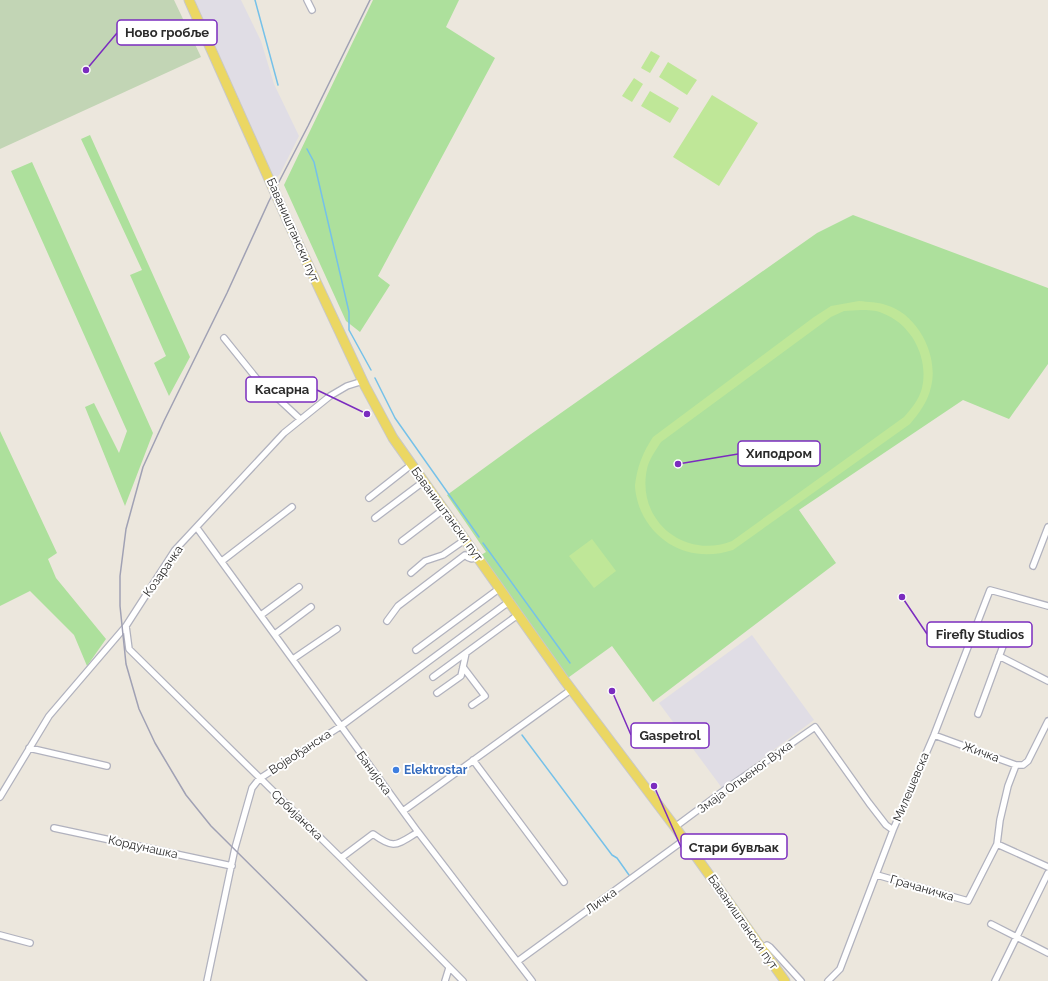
<svg xmlns="http://www.w3.org/2000/svg" width="1048" height="981" font-family="Raleway,sans-serif">
<rect width="100%" height="100%" fill="#ece7dd"/>
<path fill="#e0dde5" d="M195,0h46l20,41 13,43 25,52 -19,38 -5,5z
M752,635l62,85 -92,68 -63,-85z"/>
<path fill="#ade09c" d="M373,0h86l-13,27 49,31 -117,218 12,9 -30,47 -14,-11 -62,-136z
M90,135l100,222 -21,39 -15,-33 12,-7 -36,-81 12,-5 -61,-131z
M32,162l121,271 -28,73 -40,-99 9,-4 25,50 8,-22 -116,-260z
M853,215l195,73v76l-39,55 -46,-19 -164,110 37,53 -183,139 -41,-56 -47,34 -87,-123 8,-5 -39,-57 84,-61 286,-201z
M0,431l57,122 -9,6 8,19 50,61 -19,27 -13,-31 -44,-44 -30,15z"/>
<path fill="#c2d5b5" d="M0,0h174l27,57 -201,92z"/>
<path fill="#bfe798" fill-rule="evenodd" d="M651,51l9,5 -10,17 -9,-5z
M668,62l29,18 -10,15 -28,-18z
M634,78l9,6 -11,18 -10,-6z
M650,91l29,17 -9,15 -29,-17z
M712,95l46,28 -39,63 -46,-29z
M859,301c9,1 19,1 27,4 32,9 53,51 45,82 -3,14 -11,25 -21,37l-177,126c-37,12 -75,-2 -92,-39 -3,-7 -6,-18 -6,-26 2,-18 8,-33 18,-48l161,-120 17,-11zM861,310c7,0 15,0 21,3 30,11 47,45 40,75 -3,12 -11,21 -18,29l-172,124c-48,19 -96,-21 -85,-72 2,-10 9,-19 14,-27l170,-125 13,-6z
M592,539l24,32 -22,17 -25,-32z"/>
<g fill="none" stroke-linecap="round" stroke-linejoin="round">
<path stroke="#75c1e9" stroke-width="1.5" d="M255,0l23,85
M307,149l7,13 35,150v18l22,40
M375,378l20,40 84,119
M483,543l87,120
M522,735l90,120 5,3 12,17"/>
<defs>
<path id="street" d="M307,0l5,10
M224,338l33,41 43,40
M369,498l42,-33
M375,518l48,-36
M197,528l221,304 114,149
M402,541l42,-32
M222,561l70,-54
M1033,566l15,-39
M411,573l14,-12 18,-6 23,-16
M261,615l38,-28
M387,621l11,-15 67,-51c4,4 7,5 13,2
M126,626l3,23 212,209 122,123
M275,634l36,-27
M416,650l84,-62
M999,656l49,25
M293,659l44,-30
M463,667l22,29 -13,9
M433,677l86,-63
M437,693l24,-17 5,-23
M978,714l29,-79
M934,735l82,30h7l5,-4 20,-40
M29,748l78,18
M473,760l91,122
M0,797l49,-81 77,-90 49,-76 109,-117 46,-37 17,-10 16,-5
M403,811l169,-122
M675,827l51,-38 89,-62 54,76 17,22 7,5
M54,828l178,38
M997,844l51,23
M341,858l32,-24c22,16 23,11 45,-2
M877,875l91,26 29,-57 3,-24 8,-34 8,-21
M991,924l57,29
M0,935l30,8
M762,949l5,-4 3,2 31,34
M518,961l166,-121
M207,981l28,-133 17,-60 7,-9 82,-53 169,-125
M445,981l4,-13
M828,981l12,-12 53,-139 41,-95 56,-145 58,16
M995,981l53,-108"/>
<path id="primary" d="M189,0l100,224 76,162 28,52 172,243 110,146 110,154"/>
</defs>
<use href="#street" stroke="#b1b2be" stroke-width="8"/>
<use href="#primary" stroke="#c8c8c8" stroke-width="11"/>
<use href="#street" stroke="#fff" stroke-width="5.5"/>
<use href="#primary" stroke="#ebd763" stroke-width="9"/>
<path stroke="#a0a1b4" stroke-width="1.5" d="M367,981l-156,-155 -25,-31 -31,-52 -16,-34 -13,-45 -6,-58v-30l6,-47 17,-62 21,-46 63,-128 42,-92 39,-75 62,-126"/>
</g>
<circle fill="#3f7fe0" stroke="#fff" stroke-width="1.5" cx="396" cy="770" r="4"/>
<g text-anchor="middle" dominant-baseline="central" stroke-width="4" stroke-linejoin="round" paint-order="stroke">
<g font-size="12" fill="#2b2b2b" stroke="#fff">
<text transform="translate(293 230) rotate(66)">Баваништански пут</text>
<text transform="translate(447 514) rotate(54)">Баваништански пут</text>
<text transform="translate(163 571) rotate(-55)">Козарачка</text>
<text transform="translate(300 752) rotate(-33)">Војвођанска</text>
<text transform="translate(981 752) rotate(20)">Жичка</text>
<text transform="translate(374 773) rotate(54)">Банијска</text>
<text transform="translate(745 777) rotate(-36)">Змаја Огњеног Вука</text>
<text transform="translate(911 787) rotate(-67)">Милешевска</text>
<text transform="translate(297 815) rotate(44)">Србијанска</text>
<text transform="translate(143 847) rotate(12)">Кордунашка</text>
<text transform="translate(922 888) rotate(16)">Грачаничка</text>
<text transform="translate(601 901) rotate(-36)">Личка</text>
<text transform="translate(743 922) rotate(55)">Баваништански пут</text>
</g>
<g font-size="12" font-weight="bold" fill="#366cbe" stroke="#fff" text-anchor="start">
<text x="404" y="770">Elektrostar</text>
</g>
</g>
<path fill="none" stroke="#7b2cbf" stroke-width="1.5" d="M86 70L117 33M367 414L317 390M678 464L738 454M902 597L927 634M612 691L631 735M654 786L681 847"/>
<g fill="#7b2cbf" stroke="#fff" stroke-width="1.5">
<circle cx="86" cy="70" r="4"/>
<circle cx="367" cy="414" r="4"/>
<circle cx="678" cy="464" r="4"/>
<circle cx="902" cy="597" r="4"/>
<circle cx="612" cy="691" r="4"/>
<circle cx="654" cy="786" r="4"/>
</g>
<g fill="#fff" stroke="#7b2cbf" stroke-width="1.5">
<rect x="117" y="20" width="100" height="25" rx="4"/>
<rect x="246" y="377" width="71" height="25" rx="4"/>
<rect x="738" y="441" width="82" height="25" rx="4"/>
<rect x="927" y="622" width="105" height="25" rx="4"/>
<rect x="631" y="723" width="78" height="25" rx="4"/>
<rect x="681" y="834" width="106" height="25" rx="4"/>
</g>
<g font-size="13" text-anchor="middle" font-weight="bold" fill="#2b2b2b">
<text x="167" y="37">Ново гробље</text>
<text x="282" y="394">Касарна</text>
<text x="779" y="458">Хиподром</text>
<text x="980" y="639">Firefly Studios</text>
<text x="670" y="740">Gaspetrol</text>
<text x="734" y="852">Стари бувљак</text>
</g>
</svg>
